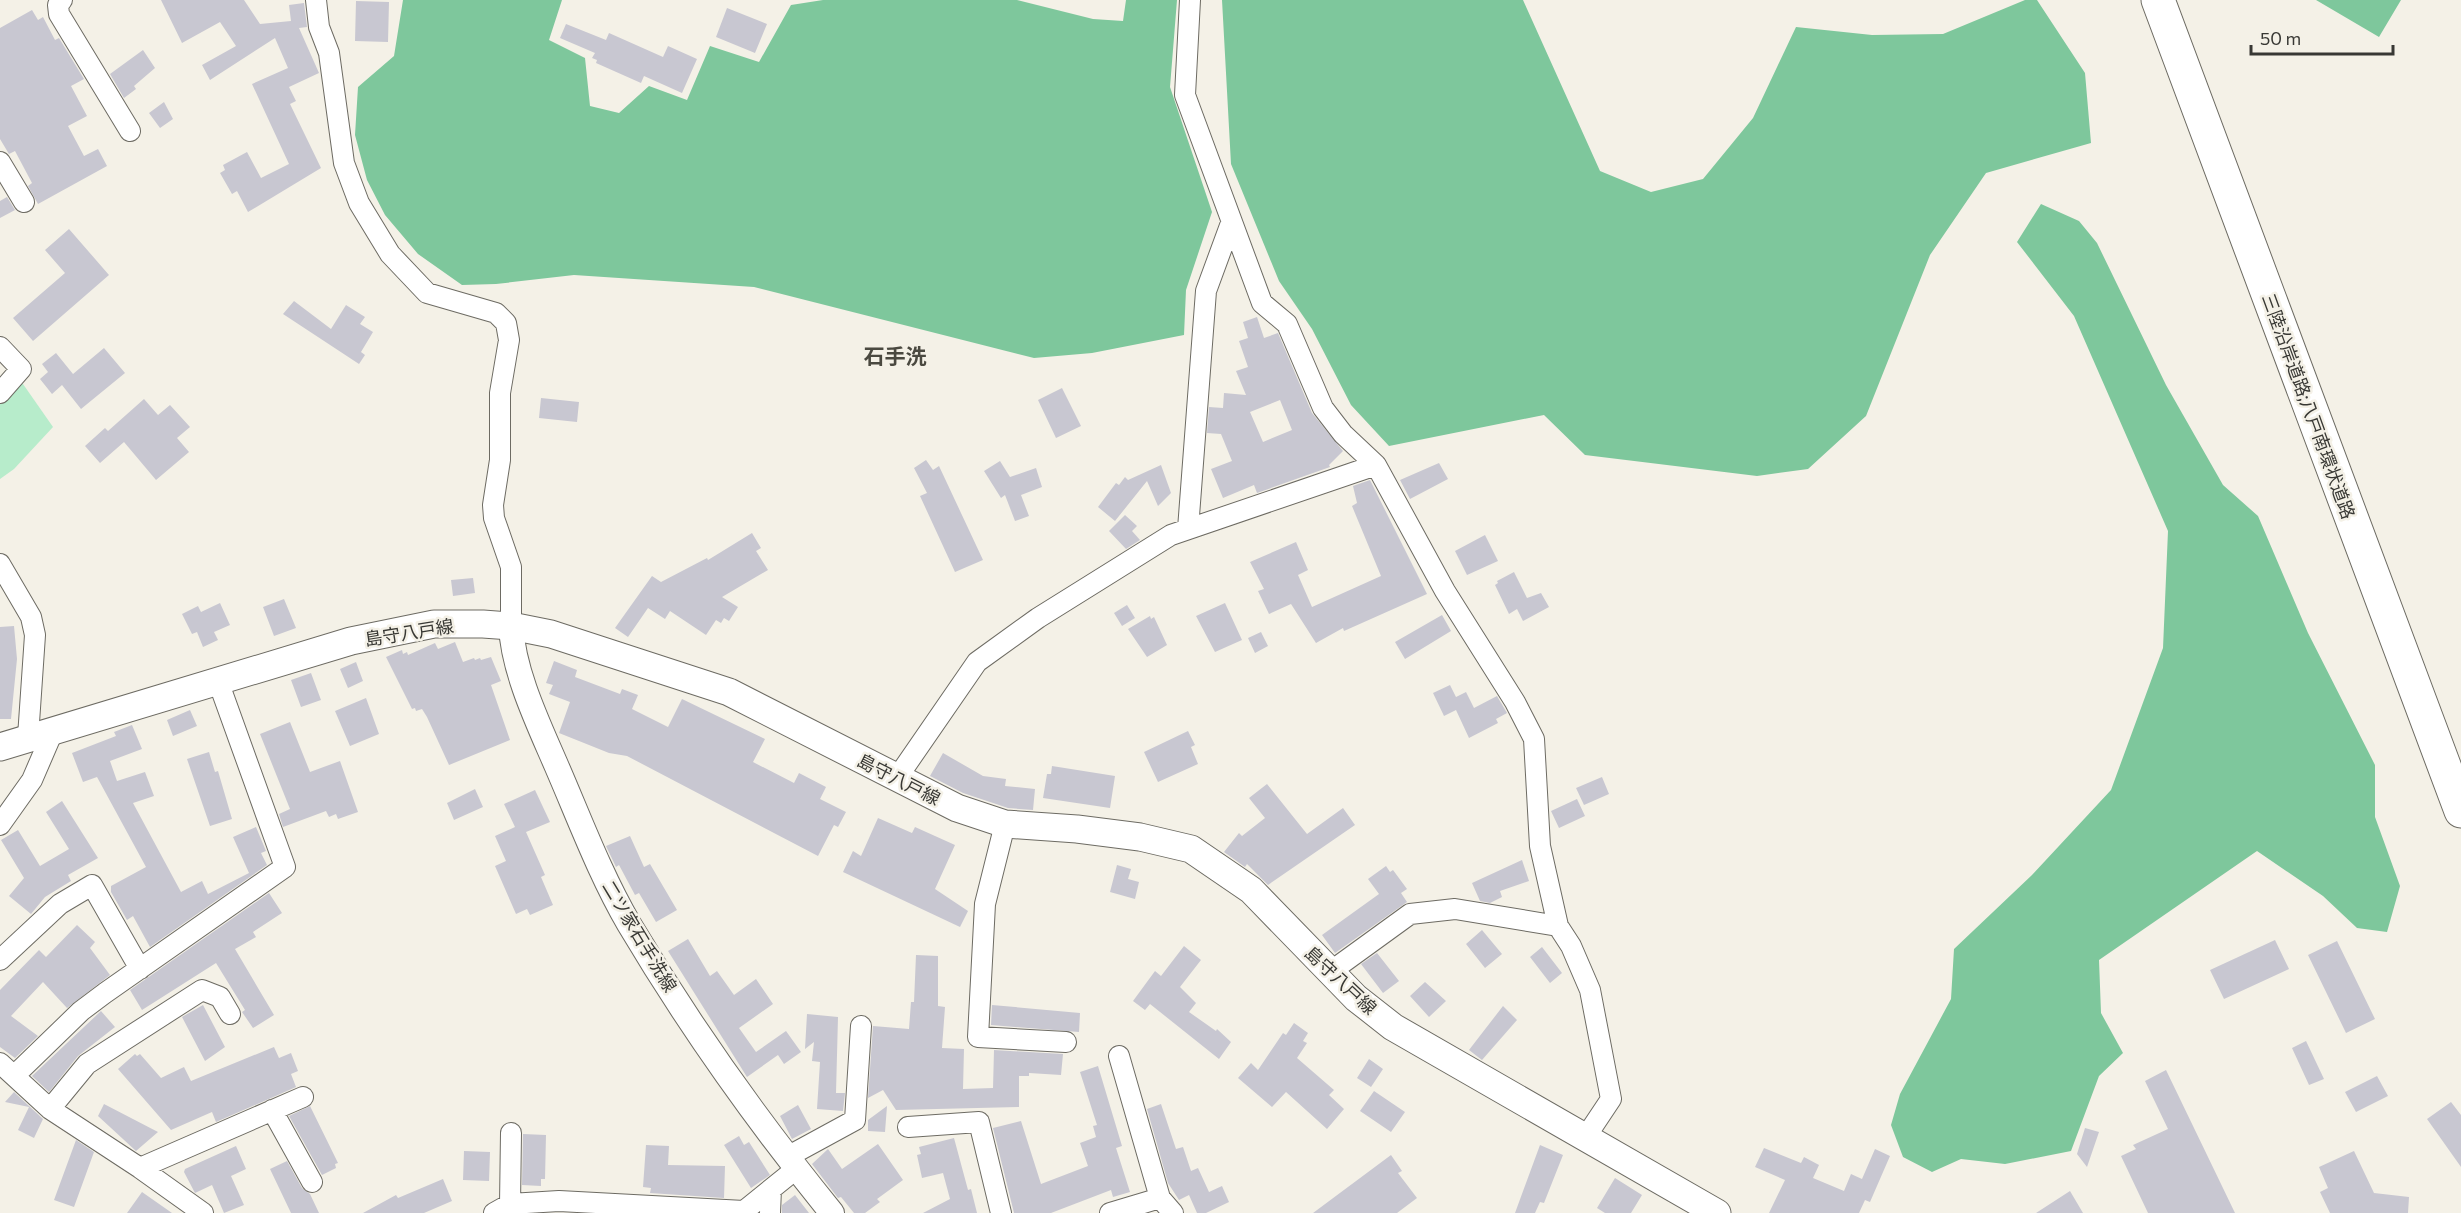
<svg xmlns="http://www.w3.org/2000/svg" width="2461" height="1213" font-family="Commissioner,'Noto Sans JP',sans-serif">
<rect width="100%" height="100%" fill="#f4f1e7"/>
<path fill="#b7eccb" d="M17,383l6,1 30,43 -39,42 -14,10v-77z"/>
<path fill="#7ec79c" d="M403,0h159l-13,40 36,18 5,48 29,7 30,-27 38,14 23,-54 49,16 32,-57 32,-5h194l76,19 30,2 3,-21h51l-7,87 42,125 -26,78 -2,45 -92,18 -58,5 -280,-71 -180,-12 -78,9 -34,1 -44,-31 -33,-39 -18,-35 -12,-45 3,-48 36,-31z
M1222,0h301l77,171 51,21 52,-13 50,-61 43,-91 76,8 71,-1 82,-34h12l48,73 6,70 -105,30 -56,82 -64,161 -58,53 -51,7 -172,-21 -41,-40 -155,31 -38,-41 -39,-76 -33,-48 -48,-117z
M2316,0h85l-22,37z
M2041,204l38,17 18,22 69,142 57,100 35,31 50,117 67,132v52l25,69 -13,46 -30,-4 -34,-32 -66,-45 -158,109 2,53 22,40 -24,23 -28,75 -66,13 -44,-5 -29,13 -29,-15 -12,-32 9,-31 51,-95 3,-50 78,-74 79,-85 52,-142 5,-117 -94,-215 -57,-74z"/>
<path fill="#c8c7d1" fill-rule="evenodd" d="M161,0h83l16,24 31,-3 -2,-16 15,-2 3,24 -8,1 20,45 -30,14 7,14 -6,3 31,64 -73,44 -11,-21 -5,3 -12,-21 5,-3 -2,-5 24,-13 14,26 28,-14 -37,-80 36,-16 -13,-30 -65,42 -8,-15 34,-19 -16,-24 -38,21z
M356,1l33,1 -1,40 -33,-1z
M727,8l40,16 -12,29 -39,-16z
M32,10l6,10 5,-3 12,23 4,-2 25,41 -13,7 16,30 -19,10 16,30 14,-7 9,17 -69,38 -10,-18 4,-3 -17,-32 -6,3 -9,-15v-111z
M566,24l40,16 3,-7 54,24 5,-11 29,13 -15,34 -38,-17 -3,7 -45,-20 1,-3 -5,-2 3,-5 -35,-15z
M143,50l12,18 -21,18 2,3 -12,9 -14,-24z
M164,102l9,17 -13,9 -11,-15z
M7,197l8,13 -15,8v-17z
M69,229l40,46 -76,66 -20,-23 52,-45 -20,-23z
M294,301l37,28 15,-24 19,12 -5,7 13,8 -12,20 4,3 -6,9 -76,-50z
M1257,317l7,21 14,-5 34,80 31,38 -14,14 1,2 -73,26 -3,-8 -31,13 -12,-29 21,-8 -11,-27 -14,-1 2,-26 14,1 1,-15 22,2 -10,-24 12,-4 -9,-26 9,-3 -5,-16zM1280,400l12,30 -29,12 -13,-30z
M104,348l21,25 -44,36 -19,-24 -10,9 -12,-15 8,-7 -6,-8 14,-11 17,21z
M1062,388l19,38 -25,12 -18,-38z
M541,398l38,4 -2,20 -38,-4z
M144,399l14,16 12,-10 20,22 -13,11 12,14 -33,28 -32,-38 -24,21 -15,-17 20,-18 3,3z
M926,460l7,10 6,-4 44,94 -28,12 -35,-76 7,-3 -13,-25z
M1000,461l10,16 26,-9 6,19 -21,8 8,21 -14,5 -10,-26 -4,3 -17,-27z
M1439,463l9,16 -38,20 -10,-19z
M1161,465l10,28 -13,13 -11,-25 -32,40 -17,-14 18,-24 3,2 6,-8 3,3z
M1370,480l57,114 -83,37 -1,-3 -27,15 -25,-39 -22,10 -11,-23 6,-2 -14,-27 46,-20 12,28 -10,5 14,32 69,-31 -29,-70 5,-3 -4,-17z
M1125,515l12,11 -5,5 8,9 -14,9 -17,-18z
M752,533l9,15 -5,3 12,19 -46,27 16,10 -9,14 -5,-3 -3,5 -5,-3 -10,15 -36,-24 -5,8 -17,-11 -20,29 -13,-9 37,-52 9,6 46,-24 1,2z
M1485,535l13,26 -31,14 -12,-24z
M1514,572l13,26 14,-5 8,14 -26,14 -6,-12 -8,5 -14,-29 3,-2 -1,-2z
M473,578l2,15 -22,3 -2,-16z
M284,599l12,29 -22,8 -11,-29z
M220,603l10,22 -16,7 4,8 -15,7 -6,-15 -5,2 -10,-20 16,-8 3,6z
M1225,603l17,37 -27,12 -19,-36z
M1127,605l8,13 -13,8 -8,-13z
M1442,615l9,16 -46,28 -10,-17z
M1150,616l1,3 3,-2 13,28 -20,12 -19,-28z
M14,626l3,33 -6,60h-11v-92z
M1261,632l7,14 -13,7 -7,-15z
M455,642l8,20 11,-4 1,2 5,-2 1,2 10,-3 10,24 -10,4 19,55 -61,25 -22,-48 -5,-8 -6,2 -1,-3 -3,1 -26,-52 16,-7 1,4 4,-2 1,3 27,-12 3,6z
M554,661l23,9 -2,7 45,17 2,-5 16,6 -6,14 36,18 14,-28 83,40 -12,23 41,21 5,-10 27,14 -6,12 26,13 -8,15 -4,-2 -16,31 -191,-100 -18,-3 -50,-20 11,-31 -21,-8 4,-9 -7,-2z
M356,662l7,19 -15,7 -8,-19z
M311,673l10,27 -20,7 -10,-27z
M1450,685l6,12 10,-5 8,16 23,-12 10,17 -11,6 2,4 -29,15 -13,-28 -12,6 -11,-23z
M366,698l13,36 -29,12 -15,-35z
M190,710l7,16 -24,10 -6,-16z
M290,722l20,50 30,-11 18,51 -20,7 -2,-5 -7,3 -3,-6 -43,16 -4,-13 11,-5 -30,-75z
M132,725l10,24 -32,12 7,20 28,-9 9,24 -21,7 48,89 21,-11 6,13 41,-21 -16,-36 23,-10 10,24 -5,2 6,12 -117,82 -17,-31 -6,4 -16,-28v-6l35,-19 -49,-90 -14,5 -11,-29 44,-17 -2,-4z
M1188,731l7,14 -4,2 7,17 -40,18 -14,-30z
M209,752l6,20 3,-1 14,48 -22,7 -23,-67z
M943,753l40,23 23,3 -1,7 30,3 -2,21 -25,-2 -45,-15 -33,-17z
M1052,766l63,10 -5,32 -67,-10 4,-24h4z
M1602,777l7,17 -25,11 -8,-17z
M1267,784l40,50 36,-26 12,17 -87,60 -21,-21 -2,3 -21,-15 15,-19 3,3 23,-18 -16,-20z
M475,789l8,18 -29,13 -7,-17z
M535,790l15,32 -24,10 19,43 -4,2 12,28 -23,10 -3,-6 -11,5 -21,-48 11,-5 -11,-25 20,-9 -11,-23z
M1577,799l8,17 -26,12 -8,-17z
M62,801l36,57 -30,17 3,6 -26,16 -14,17 -22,-18 15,-18 -23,-38 17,-10 22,36 29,-17 -23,-37z
M878,818l34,15 3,-6 40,18 -20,44 33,22 -8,16 -117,-55 10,-21 8,5z
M630,836l14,31 6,-3 27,46 -21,12 -17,-29 -4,2 -16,-30 -3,2 -10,-21z
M1522,860l7,21 -29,10 2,6 -12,6 -10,-2 -8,-18z
M1117,865l14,4 -3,10 11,3 -4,17 -25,-7z
M1386,866l4,6 3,-2 14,19 -6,4 6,9 -72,51 -13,-18 57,-41 -11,-15z
M269,893l13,20 -29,19 3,5 -21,12 39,66 -21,13 -11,-16 3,-2 -29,-47 -74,47 -12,-20z
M77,925l18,17 -5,6 20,27 -43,33 -24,-26 -32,34 27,20 -23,22 -15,-11v-57l39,-40 7,7z
M1482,930l20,24 -17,14 -19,-24z
M688,939l22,37 7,-5 17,24 22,-16 17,25 -34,24 17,24 30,-21 15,21 -17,12 -6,-9 -31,22 -79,-126z
M2275,940l14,29 -65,30 -14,-29z
M2337,941l38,78 -29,14 -38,-78z
M1184,946l17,14 -21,27 16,16 -7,9 27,19 1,-2 14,13 -12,17 -69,-55 -5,6 -12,-9 22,-30 6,5z
M1542,947l20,26 -12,10 -20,-26z
M1377,953l22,28 -16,12 -22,-29z
M916,955l22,1v50l7,1 -3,41 22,1 -1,40 30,-1 1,-38 69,4 -2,21 -32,-2v3h-10v31l-123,3 -13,-20 -15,8 5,-72 36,3 2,-27h3z
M1425,982l21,19 -17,16 -19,-21z
M203,1005l22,42 -20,14 -23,-44z
M992,1005l88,8 -1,19 -88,-7z
M1503,1006l14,14 -35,40 -13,-10z
M101,1011l14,16 -37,29 -29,36 -17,-16z
M807,1014l31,3 -2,76h9l-2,18 -26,-2 3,-47 -8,-1 2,-19 -9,7z
M1294,1023l14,10 -5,8 4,2 -10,15 37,32 -5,5 15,14 -17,20 -41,-37 -14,15 -34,-29 13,-15 7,7 25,-37 3,2z
M2306,1041l18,38 -15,6 -17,-37z
M274,1047l5,11 12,-5 7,18 -7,3 5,13 -80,35 -4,-10 -41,18 -53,-61 17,-15 2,2 3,-2 21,24 23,-11 7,14z
M1369,1059l14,10 -12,18 -14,-9z
M1098,1066l24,80 -6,2 14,44 -17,5 -2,-7 -60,23h-37l-21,-85 28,-7 20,63 47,-18 -8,-23 16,-6 -3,-11 4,-1 -17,-53z
M2166,1070l69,143h-87l-27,-57 15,-7 -3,-4 35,-16 -23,-48z
M2377,1076l11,20 -32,16 -11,-20z
M1374,1091l31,21 -14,20 -31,-21z
M14,1092l29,27 -9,19 -16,-8 11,-23 -24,-5z
M2451,1102l10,13v52l-34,-48z
M104,1104l54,28 -22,19 -38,-35z
M1161,1104l15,45 7,-2 8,24 7,-3 11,24 13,-6 7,16 -23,11h-9l-8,-18 -10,5 -11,-17 -21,-74z
M798,1105l13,24 -19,10 -12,-23z
M310,1106l28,57 -3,1 1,4 -14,7 -33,-59z
M887,1106l-2,26 -17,-1v-11z
M2085,1128l14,4 -12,35 -10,-13z
M523,1134l23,1 -1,44h-4v7l-19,-1z
M739,1136l5,9 5,-3 21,33 -19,13 -27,-43z
M954,1138l14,52 3,-1 6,24h-54l27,-14 -7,-26 -21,5 -5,-23 4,-1 -2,-7z
M76,1140l18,12 -20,55 -20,-7z
M878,1144l25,36 -26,19 3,3 -15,11h-11l-13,-16 -3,1 -26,-34 16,-15 14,20z
M646,1145l23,1 -1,19 57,1 -1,32 -74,-5 1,-5 -8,-1z
M1540,1145l23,10 -19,48 -4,-1 -5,11h-20z
M236,1146l10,23 -15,7 13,29 -20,8 -12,-28 -17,8 -11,-21 1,-3z
M1764,1148l37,15 3,-6 15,8 -6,13 31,13 7,-17 11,5 13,-30 15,7 -20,46 -5,-2 -6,13h-90l16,-33 -30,-13z
M464,1151l26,1 -1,29 -26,-1z
M2354,1151l20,42 35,4 -1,16h-78l-10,-21 8,-4 -9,-21z
M1391,1155l11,16 -4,2 19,25 -20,15h-84z
M287,1161l15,27 8,6 9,19h-28l-21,-44z
M1615,1178l27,17 -11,18h-26l-8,-5z
M443,1179l9,22 -28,12h-61l33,-18 2,3z
M2070,1191l13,22h-47z
M142,1192l30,21h-45z
M795,1195l14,18h-27v-8z"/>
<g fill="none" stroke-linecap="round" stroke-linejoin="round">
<defs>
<path id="minor" d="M62,0l-4,5 1,9 71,117
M316,0l3,27 10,26 15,110 15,40 31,51 37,39 69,20 10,10 3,17 -9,53v67l-7,45 1,13 17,49v59
M1190,0l-5,95 77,208 25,21 36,84 20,26 33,31 69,126 70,111 19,37 6,107 18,80 13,20 19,44 21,109 -26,39
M0,162l24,40
M0,347l21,22 -21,24
M1188,529l18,-238 25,-68
M0,564l31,53 4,18 -7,102
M897,778l80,-116 61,-44 133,-83 205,-70
M1005,824l-20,80 -7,133 88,5
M0,825l32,-45 22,-51
M0,960l60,-56 32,-19 48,84
M1330,972l80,-58 45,-5 103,17
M1119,1056l41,142
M0,1063l50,46 90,59 63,45
M15,1075l66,-64 24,-18 180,-126 -67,-186
M50,1109l37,-45 115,-74 18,7 10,17
M272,1110l40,72
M908,1127l71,-5 22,91
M787,1157l68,-37 6,-94
M140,1168l163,-71
M510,1204l1,-71
M494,1213l16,-9 49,-3 185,10 52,-42
M770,1213l1,-24
M1110,1213l50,-15 13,15"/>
<path id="tertiary" d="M511,626c2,46 28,99 46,141 23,53 43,107 72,157 60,101 129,198 203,289"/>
<path id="secondary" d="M0,747l351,-106 83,-17h49l28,2 40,8 178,58 228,116 48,16 72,5 63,8 51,12 60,41 105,108 37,29 324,186"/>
<path id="motorway" d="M2158,0l303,811"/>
</defs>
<use href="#minor" stroke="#6d6b63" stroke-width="22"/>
<use href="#tertiary" stroke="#6d6b63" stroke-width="26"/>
<use href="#secondary" stroke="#6d6b63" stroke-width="29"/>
<use href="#motorway" stroke="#6d6b63" stroke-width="35"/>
<use href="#minor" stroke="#fff" stroke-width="20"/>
<use href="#tertiary" stroke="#fff" stroke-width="24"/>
<use href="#secondary" stroke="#fff" stroke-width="27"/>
<use href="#motorway" stroke="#fff" stroke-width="33"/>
</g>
<g text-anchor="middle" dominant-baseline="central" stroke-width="5" stroke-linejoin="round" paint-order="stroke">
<g font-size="18" fill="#383834" stroke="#f4f1e7">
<text transform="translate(2309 406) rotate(70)">三陸沿岸道路;八戸南環状道路</text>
<text transform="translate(409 632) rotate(-9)">島守八戸線</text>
<text transform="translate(899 779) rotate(27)">島守八戸線</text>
<text transform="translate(640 936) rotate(59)">二ツ家石手洗線</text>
<text transform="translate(1341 980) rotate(43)">島守八戸線</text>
</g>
<g font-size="21" font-weight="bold" fill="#4a4940" stroke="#f4f1e7">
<text x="895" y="355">石手洗</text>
</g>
</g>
<path d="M2251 45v9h142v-9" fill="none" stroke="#383834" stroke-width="3"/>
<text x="2260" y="45" font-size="18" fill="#383834" stroke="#f4f1e7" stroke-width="4.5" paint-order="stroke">50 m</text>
</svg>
